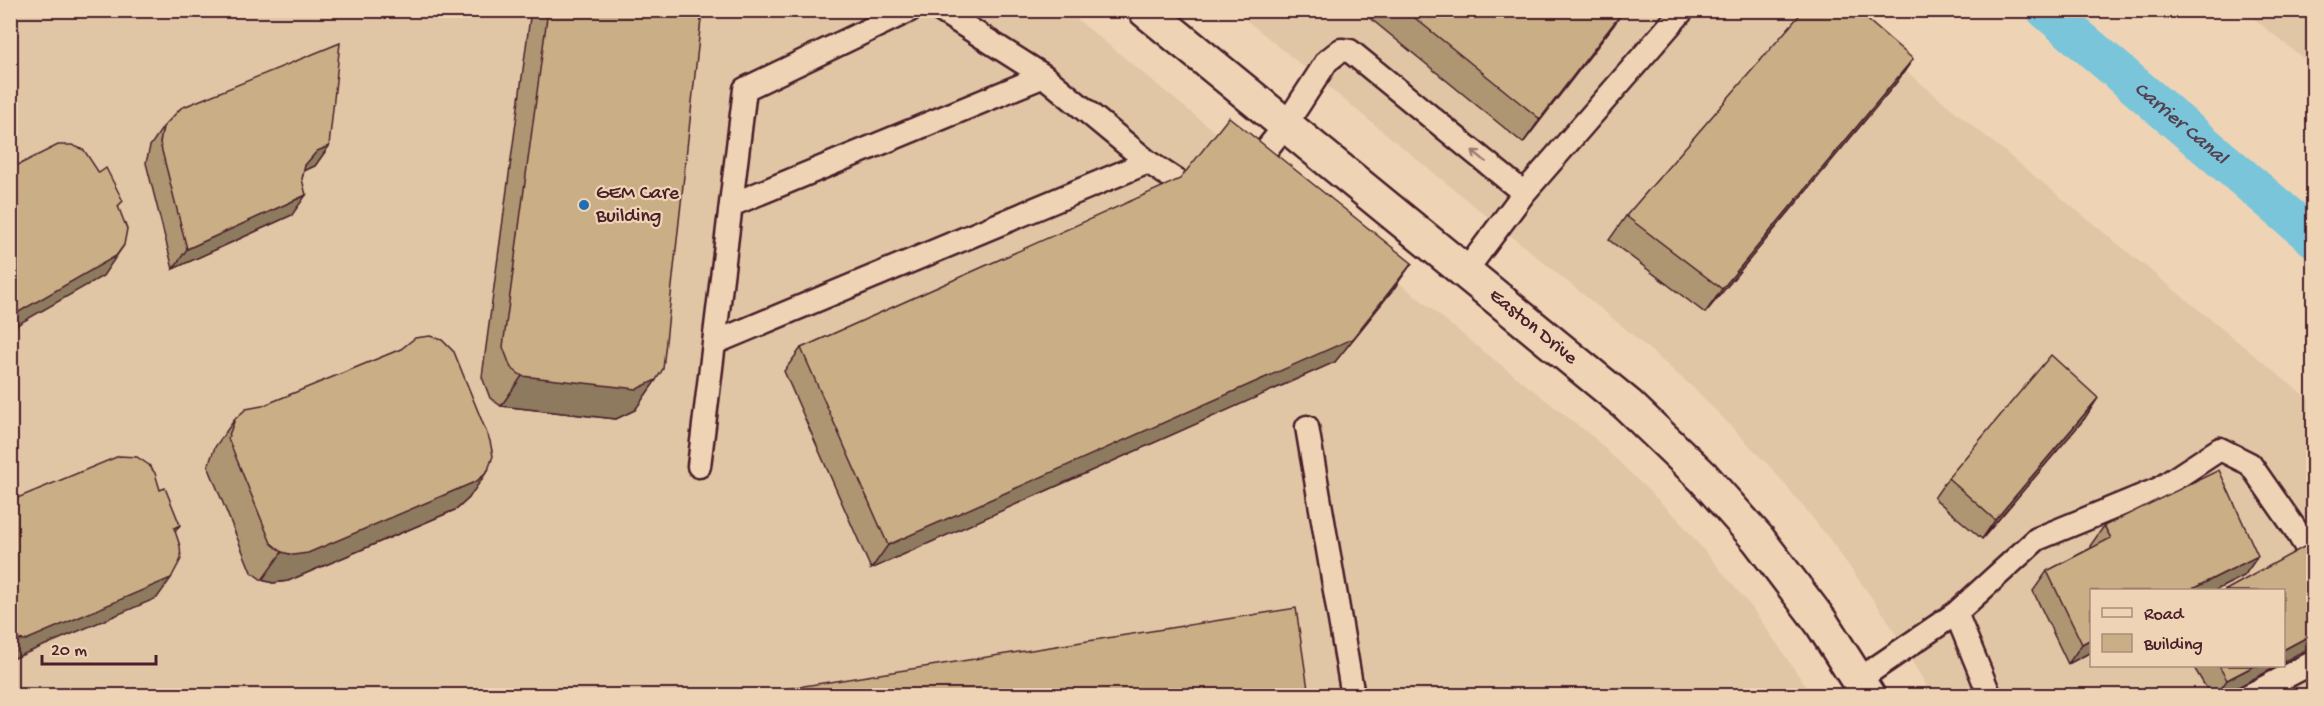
<svg xmlns="http://www.w3.org/2000/svg" width="2324" height="706" font-family="'Gochi Hand',sans-serif">
<rect width="100%" height="100%" fill="#eed4b5"/>
<filter id="ink" filterUnits="userSpaceOnUse"><feTurbulence type="fractalNoise" baseFrequency=".0167" numOctaves="2"/><feDisplacementMap in="SourceGraphic" scale="12" xChannelSelector="R" yChannelSelector="G"/><feConvolveMatrix kernelMatrix="1 2 1 2 8 2 1 2 1" color-interpolation-filters="sRGB"/></filter>
<g filter="url(#ink)">
<path fill="#e0c6a5" fill-rule="evenodd" d="M10,11h1057l416,340 109,85 85,82 76,91 59,86h-1801z
M1235,11h597l481,392v292h-381l-47,-79 -57,-79 -55,-67 -75,-78 -70,-61zM2092,590h192v76h-192z
M2244,11h69v55z"/>
<g fill="none" stroke-linecap="round" stroke-linejoin="round">
<path stroke="#7ac5da" stroke-width="39" id="s1" d="M2046,10l268,228"/>
<defs>
<path id="service" d="M1148,162l32,21
M1250,170l35,-44 42,-65 14,-11 9,1 174,142
M731,205l313,-129
M1465,272l59,-79 159,-183
M714,343l434,-181 -104,-86 -104,-66
M1307,427l46,269
M699,466l46,-377 165,-79
M1956,613l81,-74 122,-50 61,-40 30,15 46,66 18,30
M1858,680l98,-67 34,83
M2248,696l66,-34"/>
<g id="minor">
<path id="s2" d="M1145,10l483,395 75,72 55,62 63,83 47,74"/>
</g>
</defs>
<use href="#service" stroke="#4a1f2b" stroke-width="27"/>
<use href="#minor" stroke="#4a1f2b" stroke-width="38"/>
<use href="#service" stroke="#eed4b5" stroke-width="22"/>
<use href="#minor" stroke="#eed4b5" stroke-width="33"/>
</g>
<path fill="#ae9673" stroke="#4a1f2b" stroke-width="1.5" d="M535,10h167l-46,370 -21,30 -19,9 -115,-13 -11,-8 -8,-21 48,-360z
M1360,10h264l-101,133z
M1913,59l-17,24 -191,230 -96,-73 17,-24z
M163,127l166,19 -14,20 -11,5 -12,44 -119,54 -27,-106 4,-17z
M1395,287l-60,75 -464,207 -87,-198 17,-23z
M2085,418l-103,121 -48,-41 14,-20z
M235,419l234,79 -12,11 -169,72 -15,2 -11,-3 -11,-8 -43,-106 7,-19z
M2104,526l154,30 -14,20 -30,15h-123v61l-23,12 -35,-73 14,-20 44,-23 -1,-2z
M2193,666h85l-57,30h-10z"/>
<path fill="#8d7a5e" stroke="#4a1f2b" stroke-width="1.5" d="M1624,10l-10,15 -91,118 17,-24z
M1913,59l-17,24 -191,230 17,-24z
M329,146l-14,20 -12,5 2,-6 12,-14z
M306,195l-14,20 -119,54 14,-20z
M124,245l-21,31 -93,53v-12z
M1412,263l-17,24 -60,75 -464,207 17,-24z
M522,376l134,4 -21,30 -19,9 -115,-13z
M2098,398l-13,20 -103,121 13,-19z
M488,470l-19,28 -12,11 -169,72 -15,2 -11,-3 20,-28z
M180,525l-14,20 8,-17z
M2258,556l-14,20 -30,15h-26z
M171,578l-14,20 -147,62v-21z
M2313,634v12l-30,16v-12z
M2091,639v13l-23,12 14,-20z
M2254,666h24l-57,30h-5l11,-16z"/>
<path fill="#caaf86" stroke="#4a1f2b" stroke-width="1.5" d="M548,10h154l-39,359 -7,11 -19,9 -115,-13 -11,-8 -8,-21z
M1405,10h219l-84,109z
M1804,10h52l57,49 -191,230 -96,-73z
M340,43l-11,103 -12,5 -12,14 -3,14 4,16 -119,54 -27,-106 3,-16 18,-19z
M1229,117l183,146 -60,76 -464,206 -87,-197 379,-169z
M58,145h14l12,5 15,23 7,-5 17,33 -5,5 9,23 -3,16 -8,11 -106,61v-148z
M430,336l12,4 12,12 36,89 3,15 -5,14 -11,11 -169,72 -15,2 -11,-3 -11,-9 -43,-105 7,-19 11,-10 16,-3 139,-57 14,-11z
M2051,355l47,43 -103,122 -47,-42z
M119,456l18,1 12,8 6,8 5,17 5,-2 15,37 -6,3 6,18 1,13 -10,19 -145,62 -16,-1v-138z
M2219,470l39,86 -70,35h-97v48l-9,5 -35,-73 64,-33 -7,-12z
M2313,542v92l-30,16v-59h-59z
M1296,608l13,88h-568z
M2219,666h35l-27,14z"/>
<defs><path id="oneway-shaft" d="M-6 0H5M1.5-3L5.5 0L1.5 3" fill="none" stroke-width="1.6" stroke-linecap="round" stroke-linejoin="round" transform="scale(1.5)"/></defs>
<use stroke="#9c7a70" href="#oneway-shaft" transform="translate(1479 156) rotate(-141)"/>
</g>
<circle fill="#1f6fb2" stroke="#eed4b5" stroke-width="2" cx="584" cy="205" r="6"/>
<g text-anchor="middle" dominant-baseline="central" stroke-width="4.5" stroke-linejoin="round" paint-order="stroke">
<g font-size="20" fill="#4a1f2b" stroke="#eed4b5" text-anchor="start">
<text x="596" y="194">GEM Care<tspan x="596" dy="23">Building</tspan></text>
</g>
<g font-size="20" fill="#4a1f2b" stroke="#eed4b5">
<text stroke="none"><textPath href="#s2" startOffset="501">Easton Drive</textPath></text>
</g>
<g font-size="21" font-style="italic" fill="#54404e" stroke="#eed4b5">
<text stroke="none"><textPath href="#s1" startOffset="176">Carrier Canal</textPath></text>
</g>
</g>
<rect width="2324" height="706" fill="none" stroke="#eed4b5" stroke-width="36"/>
<rect x="18" y="18" width="2288" height="670" fill="none" stroke="#4a1f2b" stroke-width="2" filter="url(#ink)"/>
<rect x="2090" y="589" width="195" height="78" fill="#eed4b5" stroke="#ac8c7e" stroke-width="1.5"/>
<rect x="2102" y="608" width="30" height="9" fill="#eed4b5" stroke="#ac8c7e" stroke-width="1.5"/>
<text x="2144" y="619" font-size="18" fill="#4a1f2b">Road</text>
<rect x="2102" y="634" width="30" height="18" fill="#caaf86" stroke="#ac8c7e" stroke-width="1.5"/>
<text x="2144" y="649" font-size="18" fill="#4a1f2b">Building</text>
<path d="M42 655v9h114v-9" fill="none" stroke="#4a1f2b" stroke-width="3"/>
<text x="51" y="655" font-size="18" fill="#4a1f2b" stroke="#eed4b5" stroke-width="4.5" paint-order="stroke">20 m</text>
</svg>
